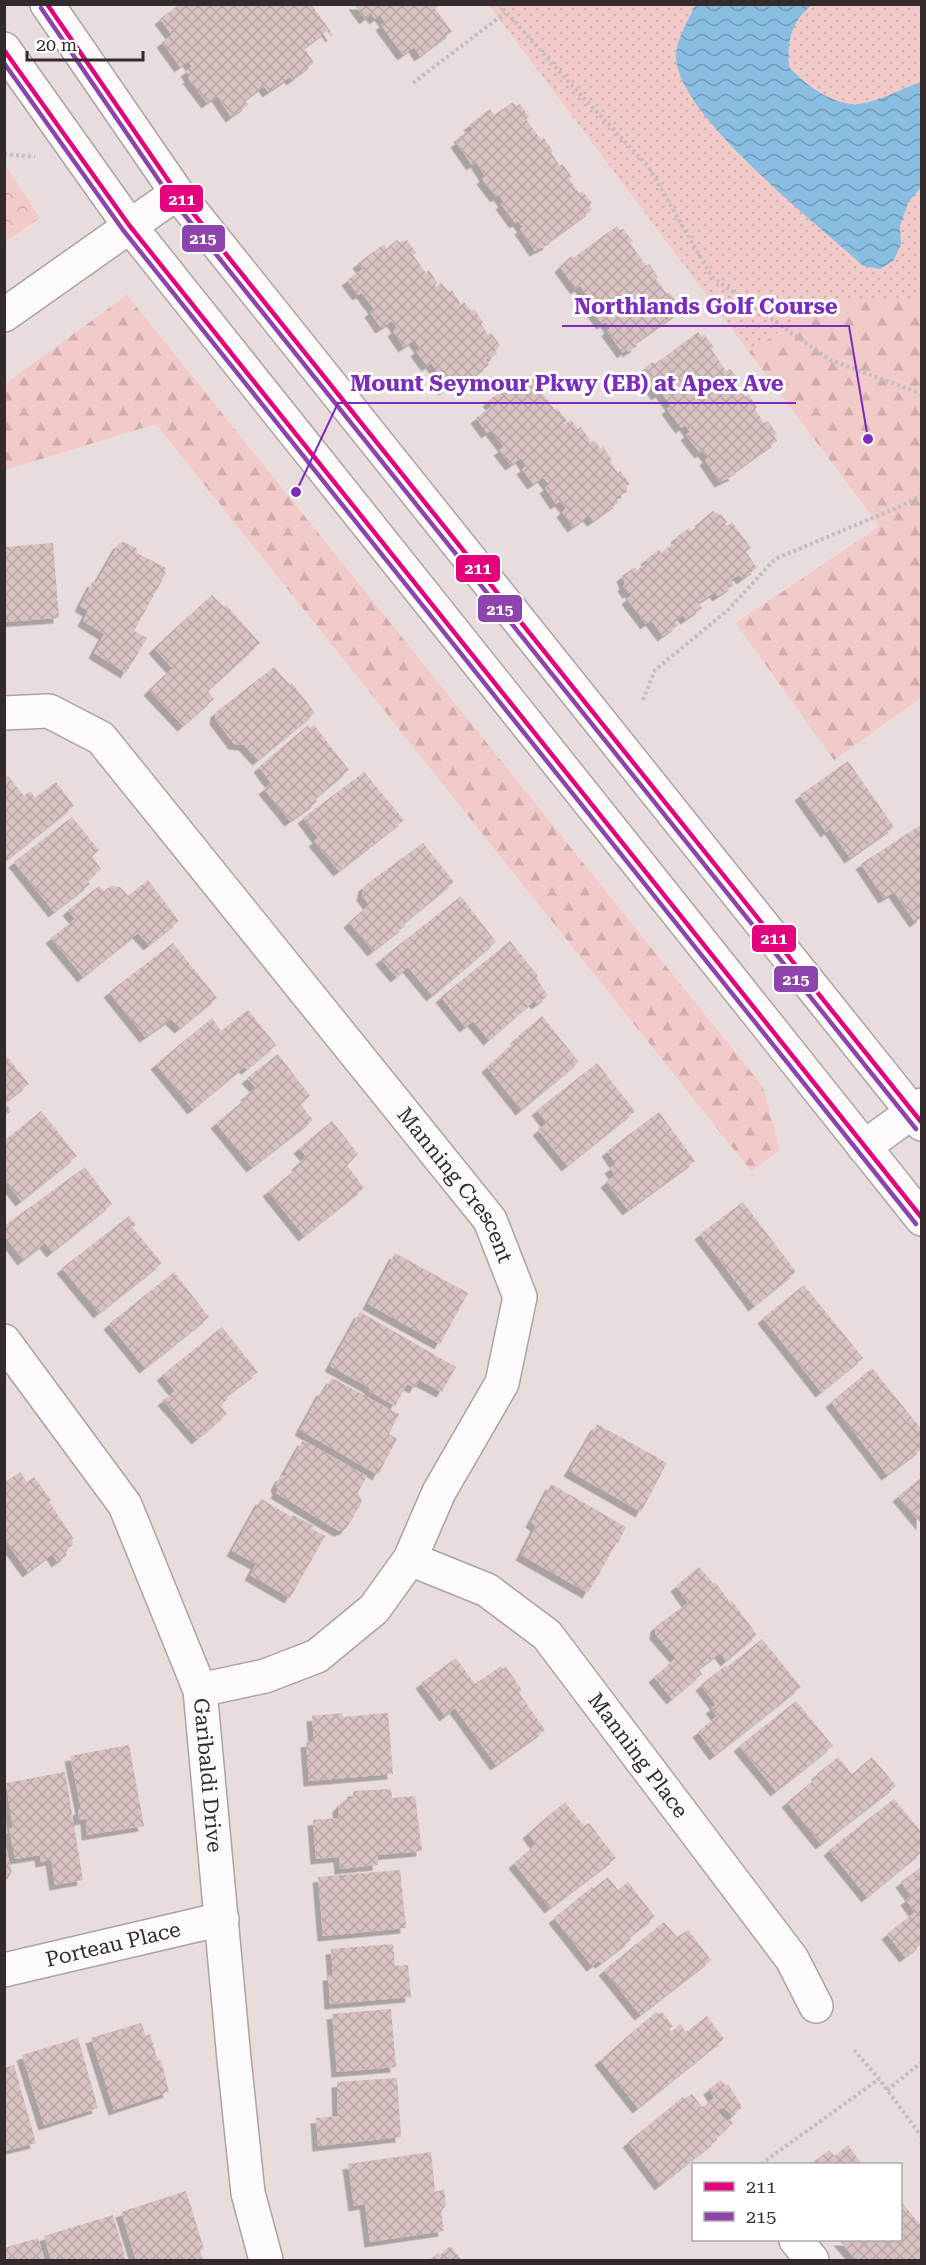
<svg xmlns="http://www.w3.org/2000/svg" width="926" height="2265" font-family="'Roboto Serif',serif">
<defs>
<pattern id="grass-dots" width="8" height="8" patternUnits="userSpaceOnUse" patternTransform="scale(1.5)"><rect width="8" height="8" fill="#f1cac9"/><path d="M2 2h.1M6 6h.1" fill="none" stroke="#cfaead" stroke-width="1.8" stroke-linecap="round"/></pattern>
<pattern id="forest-firs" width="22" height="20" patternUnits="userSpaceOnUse" patternTransform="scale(1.5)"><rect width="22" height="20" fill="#f1cac9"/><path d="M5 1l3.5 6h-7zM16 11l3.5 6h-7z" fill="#cfaead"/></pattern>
<pattern id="park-crowns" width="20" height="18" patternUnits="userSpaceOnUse" patternTransform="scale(1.5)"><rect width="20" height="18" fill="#f1cac9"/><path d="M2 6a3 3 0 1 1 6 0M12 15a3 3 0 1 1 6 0" fill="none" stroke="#cfaead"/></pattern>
<pattern id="water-waves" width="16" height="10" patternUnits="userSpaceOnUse" patternTransform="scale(1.5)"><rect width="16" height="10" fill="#89bee2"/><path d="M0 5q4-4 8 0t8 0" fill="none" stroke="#719bb7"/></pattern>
<pattern id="building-cross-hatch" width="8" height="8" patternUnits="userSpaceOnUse" patternTransform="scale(1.5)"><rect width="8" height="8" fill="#d8c1c1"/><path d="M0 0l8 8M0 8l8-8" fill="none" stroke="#baa6a6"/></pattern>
<filter id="shadow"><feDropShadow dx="-5.5" dy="5.5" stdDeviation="0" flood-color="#0004"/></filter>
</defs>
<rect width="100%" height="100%" fill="#e8dcdc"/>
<path fill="url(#grass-dots)" d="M489,5h432v692l-87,63 -98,-137 144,-97z"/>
<path fill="url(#forest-firs)" d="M127,295l636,792 17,63 -29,21 -595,-747 -151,46v-86z
M921,299v398l-87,63 -98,-137 144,-96 -131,-175 78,-52z"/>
<path fill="url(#park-crowns)" d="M5,165l35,53 -35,24h-1z"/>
<path fill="url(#water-waves)" d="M696,4l116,1c-21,16 -25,36 -23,62 16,17 38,34 62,37 20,2 51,-16 70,-22v105l-13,16 -8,23 1,19 -8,16 -13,8 -17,-3c-44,-41 -188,-152 -187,-210 1,-19 12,-35 20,-52z"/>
<path fill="url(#building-cross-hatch)" filter="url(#shadow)" d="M180,4h131l22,31 -2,2 -4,-6 -23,17 10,15 -22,17 -2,-3 -22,15 -4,-6 -19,14 3,5 -17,12 -14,-21 -10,7 -19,-25 2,-1 -4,-6 6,-4 -4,-6 -8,6 -18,-25 10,-7 -12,-16z
M354,4h86l-5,4 17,24 -32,24 -6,-9 -11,8 -22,-30 4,-3 -5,-7 -5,4 -4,-5 -6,5z
M513,102l3,4 4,-2 9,13 -3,2 15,21 3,-2 9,13 -2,2 9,13 2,-2 10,13 -3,2 10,14 3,-2 10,12 -3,3 3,4 -44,32 1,2 -14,7 -15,-22 3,-2 -5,-6 -3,2 -14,-19 3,-2 -5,-7 -3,2 -14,-18 3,-3 -9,-14 -4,3 -16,-23 5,-3 -2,-2 8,-6 2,2 4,-3 -4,-5 21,-16 4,6z
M617,226l3,4 3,-1 10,12 -3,2 16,23 3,-2 9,13 -2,2 11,15 2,-2 10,13 -3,2 3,5 -44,31 2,3 -9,6 -1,-3 -4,4 -16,-22 3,-3 -4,-6 -4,2 -16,-22 4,-3 -10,-13 -4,3 -16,-22 11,-11 2,2z
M397,240l2,2 8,-2 9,13 -3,2 13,18 3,-3 8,13 -2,2 1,2 5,-4 8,9 3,-2 8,13 -1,3 5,-4 7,9 3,-2 9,13 -2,2 7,11 3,-2 9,12 -5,7 2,2 -8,6 -1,-2 -2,1 3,6 -26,19 -3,-6 -16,12 -11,-16 4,-3 -6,-8 -4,3 -11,-15 4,-3 -6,-8 -10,7 -11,-16 4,-3 -5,-7 -11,7 -11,-16 4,-3 -12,-16 -4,2 -11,-15 16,-11 -5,-6 26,-19 4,6 3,-2 -2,-2z
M698,332l4,5 2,-3 10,13 -3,2 15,22 4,-2 9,12 -3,2 9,14 3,-3 9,13 -2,2 9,14 4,-2 9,13 -3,2 3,5 -44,32 2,2 -15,7 -15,-22 3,-3 -5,-6 -3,2 -14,-18 4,-3 -5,-7 -4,3 -14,-19 4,-3 -10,-14 -4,3 -15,-21 4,-4 -1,-3 8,-5 2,2z
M527,378l1,2 7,-2 10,13 -3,2 13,17 2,-2 10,13 -3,2 1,1 6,-4 7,9 3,-2 9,13 -2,4 6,-4 7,9 2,-2 9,13 -2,2 8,11 2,-2 10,13 -4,2 1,6 -12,5 4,5 -26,19 -5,-5 -15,11 -11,-15 4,-4 -6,-7 -4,3 -11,-16 4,-3 -6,-8 -10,7 -11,-15 4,-3 -5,-8 -10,7 -12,-15 5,-3 -13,-17 -4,3 -11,-15 16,-12 -4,-5 25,-19 4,6 3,-2 -2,-2z
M713,511l6,4 2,-1 6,8 -2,1 2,3 5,-4 19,26 -5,4 11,16 -15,11 -3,-4 -8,5 3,5 -16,11 -3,-4 -17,11 4,5 -16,11 -3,-4 -8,6 3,4 -15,11 -12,-16 -5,4 -19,-25 5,-4 -1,-3 -3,1 -5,-7 2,-2 -3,-8 13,-9 2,3 11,-8 -2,-3 13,-9 2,3 17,-13 -2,-3 13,-9 2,3 11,-8 -2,-2z
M124,542l12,6 1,5 29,15 -2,3 2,2 -32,58 13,7 -21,35 -32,-20 10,-19 -21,-13 5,-10 -8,-5 13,-25 3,2 23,-40z
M53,543l6,75 -55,4v-75z
M212,595l12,12 2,-2 34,38 -52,48 6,8 -31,27 -34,-36 23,-22 -18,-20z
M274,667l16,18 2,-2 23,30 -57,47 -14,-15 -10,-1 -19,-25 1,-7z
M308,725l1,3 5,-3 35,45 -34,29 2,3 -27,19 -26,-32 7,-6 -12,-16z
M848,761l46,66 -44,31 -20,-29 -4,3 -26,-37z
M364,772l40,48 -65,51 -25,-30 4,-3 -15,-20z
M8,776l16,20 6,-5 5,7 21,-16 18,24 -69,55v-83z
M72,817l27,33 -7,6 9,13 -14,12 3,3 -36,28 -40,-50z
M922,824v93l-7,5 -21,-30 -10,6 -23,-34z
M423,843l31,39 -51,42 2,2 -32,25 -24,-29 20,-17 -7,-10 2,-9z
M148,880l31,41 -30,24 -11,-12 -55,44 -32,-39 24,-19 -7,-9 31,-24 5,5 7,-5 9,1 8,9z
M461,896l35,46 -64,54 -24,-29 -12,10 -15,-18z
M510,941l28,35 -2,2 12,18 -11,8 -3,-3 -45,39 -16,-19 -8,6 -24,-30z
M173,943l44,55 -37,30 -9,-9 -26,18 -36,-45z
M248,1010l28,35 -29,24 -3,-2 -51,42 -37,-45 56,-46 9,13z
M542,1016l37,46 -58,48 -34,-43 30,-27 -1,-2z
M4,1053l25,31 -24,18 6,9 -7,6z
M278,1054l32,42 -10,8 13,16 -61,47 -36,-44 32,-26 -2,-2 10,-7 -9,-10z
M597,1063l38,48 -68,55 -29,-36 9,-7 -10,-13z
M41,1111l36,45 -56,45 -16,-21v-40z
M659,1112l36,49 -67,49 -22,-28 9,-7 -5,-7 6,-4 -9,-13z
M332,1121l26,33 -11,11 17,23 -60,48 -36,-45 31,-24 -2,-2 9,-9 -7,-8z
M85,1167l27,37 -60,48 -7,-9 -22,17 -19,-25v-9z
M743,1202l53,70 -42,34 -54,-72z
M129,1216l7,9 -4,2 30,36 -63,50 -37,-45z
M395,1253l73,40 -28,51 -72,-40z
M174,1272l35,45 -64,51 -36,-44z
M804,1285l59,73 -42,34 -58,-74z
M360,1312l96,55 -14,25 -23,-12 -4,8 -8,-4 -12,22 -26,-15 1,-3 -40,-22z
M222,1327l36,45 -32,24 2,3 -8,6 7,9 -30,25 -34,-39 12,-9 -13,-16z
M872,1368l50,62v19l-35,26 -56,-73z
M332,1378l67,36 -10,20 8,5 -19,36 -78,-45 22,-40 2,1z
M597,1424l70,39 -26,49 -72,-41z
M303,1440l64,36 -9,16 4,10 -16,27 -7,2 -63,-38 2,-3 -2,-5 5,-9 5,-1 1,-2 -2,-1z
M20,1472l7,10 7,-5 17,23 -2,2 25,37 -2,1 1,5 -9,6 3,4 -10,7 -5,-8 -24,18 -24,-33v-56z
M922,1477v48l-24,-29z
M551,1484l75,43 -8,16 -1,-1 -29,51 -67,-38 15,-29 -5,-4z
M261,1499l31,18 1,-2 21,11 -2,3 13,7 -35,62 -40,-23 6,-11 -24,-13z
M699,1567l14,16 2,-1 15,20 2,-1 25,34 -31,26 -6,-8 -22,16 4,5 -30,25 -18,-22 22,-19 -21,-24 1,-8 32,-23 -12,-17z
M762,1639l39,48 -86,68 -17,-23 19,-16 -6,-8 5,-3 -15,-20 25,-20 1,2z
M456,1658l19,26 26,-18 2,3 3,-2 16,23 -3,3 26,37 -49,35 -41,-57 -10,8 -24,-33z
M796,1701l37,45 -57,45 -37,-45z
M342,1713l1,4 45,-4 5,61 -84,7 -3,-39 8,-1 -2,-25z
M129,1745l15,81 -57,9 -1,-16 -7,1 -1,-10 3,-1 -11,-53z
M838,1757l14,17 20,-17 24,29 -75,58 -34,-42 31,-25 -1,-3z
M65,1772l18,108 -28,5 -4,-25 -10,2 -1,-7 -25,4 -6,-31h4l-7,-45z
M391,1789l1,9 23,-2 7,55 -44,4v10l-38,4 -1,-12 -23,2 -3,-39 26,-2 -1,-11 6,-7 9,-2v-7z
M894,1799l28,34v19l-55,45 -38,-47z
M565,1802l19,24 5,-3 27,35 -66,50 -36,-45 22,-19 -8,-11z
M5,1848l7,23 -4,8 -4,1z
M922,1866v78l-17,13 -18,-23 28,-22 -9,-12 5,-4 -10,-14z
M400,1870l6,58 -83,8 -5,-59z
M608,1877l10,13 10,-8 27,35 -26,20 2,3 -30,23 -2,-2 -7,5 -38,-48 38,-31 1,2z
M664,1922l13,15 11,-7 23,30 -71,55 -36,-45z
M393,1944l2,22 13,-1 3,32 -81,7 -2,-29h5l-2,-26z
M391,2009l5,58 -59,5 -5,-58z
M656,2012l2,2 4,-2 11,14 -4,3 2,3 9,-8 6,8 21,-16 17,23 -86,69 -38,-48z
M141,2023l5,13 4,-2 8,27 3,-1 8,32 -55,18 -23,-72z
M78,2038l20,70 -54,17 -22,-70z
M14,2065l22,78 -32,8v-83z
M397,2078l4,59 -83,9 -2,-28 22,-2 -1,-34z
M721,2080l5,6 2,-2 14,23 -9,9 -8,-7 -4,-1 -3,3 9,11 3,-2 3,3 -17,15 1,2 -57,45 -32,-43 55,-45 2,2 7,-5 10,13 12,-9 -5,-9z
M848,2145l14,19h-51l18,-14 6,6z
M431,2152l4,40 9,-3 2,16 -5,7 3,19 -74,11 -5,-38 -11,2 -6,-42z
M186,2191l18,58 -4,2 3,9h-67l-15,-48z
M900,2200l22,27v33h-66l-17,-20h61z
M113,2215l13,45h-75l-7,-24z
M38,2238l7,22h-41v-12z
M450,2246l12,14h-33l9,-7 2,2z"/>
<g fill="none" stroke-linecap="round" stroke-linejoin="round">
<defs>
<g id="minor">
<path d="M4,315l173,-122"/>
<path id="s1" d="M4,713l45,-2 52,27 389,482 30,77 -18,86 -63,109 -29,67 -36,50 -57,47 -52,20 -65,14"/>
<path d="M864,1147l58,-42"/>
<path id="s2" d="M4,1341l121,164 75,185 34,369 14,134 18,67"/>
<path id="s3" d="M410,1559l77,31 60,45 245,324 24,47"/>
<path id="s4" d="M4,1970l218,-51"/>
<path d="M796,2240l16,20"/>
</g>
<path id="major" d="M47,4l130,189 745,931
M4,49l125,176 793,994"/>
</defs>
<use href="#minor" stroke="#aca3a3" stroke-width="36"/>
<use href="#major" stroke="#aca3a3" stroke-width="36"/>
<path stroke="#c3bfbe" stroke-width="4" stroke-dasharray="3 3" stroke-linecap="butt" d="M499,4l66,74 83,88 64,111 118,83 92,34
M413,83l92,-70
M4,154l31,3
M643,700l12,-30 73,-60 47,-51 126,-53 21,-11
M854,2050l25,29 43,58
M887,2090l35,-28
M761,2164l118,-85"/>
<use href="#minor" stroke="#fcfafa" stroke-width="33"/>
<use href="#major" stroke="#fcfafa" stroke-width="33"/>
<defs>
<path id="bus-1" d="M47,4l130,189 745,930
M4,50l125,175 793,993"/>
<path id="bus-2" d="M41,8l130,190 745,931
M4,63l119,167 793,994"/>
</defs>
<use href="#bus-1" stroke="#fff" stroke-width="9"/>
<use href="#bus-2" stroke="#fff" stroke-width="9"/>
<use href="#bus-1" stroke="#e5007d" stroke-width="4.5"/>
<use href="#bus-2" stroke="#8e44ad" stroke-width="4.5"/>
</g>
<g text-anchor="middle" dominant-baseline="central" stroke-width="6" stroke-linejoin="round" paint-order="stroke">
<g font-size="21" fill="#332b2b" stroke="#fff">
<text stroke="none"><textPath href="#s1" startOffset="675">Manning Crescent</textPath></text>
<text stroke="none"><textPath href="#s3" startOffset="309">Manning Place</textPath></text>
<text stroke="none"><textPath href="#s2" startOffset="489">Garibaldi Drive</textPath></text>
<text stroke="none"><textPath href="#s4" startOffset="112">Porteau Place</textPath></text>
</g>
</g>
<path fill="none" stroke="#7b2cbf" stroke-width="2" d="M868 439L849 326H562M296 492L338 403H796"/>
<g fill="#7b2cbf" stroke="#fff" stroke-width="2">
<circle cx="868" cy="439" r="6"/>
<circle cx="296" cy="492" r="6"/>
</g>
<g font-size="22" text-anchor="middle" font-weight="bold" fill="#7b2cbf" stroke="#fff" stroke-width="6" stroke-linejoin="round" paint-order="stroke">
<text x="706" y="314">Northlands Golf Course</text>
<text x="567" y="391">Mount Seymour Pkwy (EB) at Apex Ave</text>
</g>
<g stroke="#fff" stroke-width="2">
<rect x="159" y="184" width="45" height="29" rx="6" fill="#e5007d"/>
<rect x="181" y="224" width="45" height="29" rx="6" fill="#8e44ad"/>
<rect x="455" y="554" width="46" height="29" rx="6" fill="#e5007d"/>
<rect x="477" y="594" width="46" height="29" rx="6" fill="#8e44ad"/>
<rect x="751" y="924" width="46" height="29" rx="6" fill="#e5007d"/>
<rect x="773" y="965" width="46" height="28" rx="6" fill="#8e44ad"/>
</g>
<g font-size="16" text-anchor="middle" font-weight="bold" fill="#fff">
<text x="182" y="205">211</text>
<text x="203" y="244">215</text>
<text x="478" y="574">211</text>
<text x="500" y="615">215</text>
<text x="774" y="944">211</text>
<text x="796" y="985">215</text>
</g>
<rect width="926" height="2265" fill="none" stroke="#332b2b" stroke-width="12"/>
<rect x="692" y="2163" width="210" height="78" fill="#ffffff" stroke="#adaaaa" stroke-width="1.5"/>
<rect x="704" y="2182" width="30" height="9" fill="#e5007d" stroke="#adaaaa" stroke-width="1.5"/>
<text x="746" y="2193" font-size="18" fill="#332b2b">211</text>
<rect x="704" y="2212" width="30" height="9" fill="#8e44ad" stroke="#adaaaa" stroke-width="1.5"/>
<text x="746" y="2223" font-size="18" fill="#332b2b">215</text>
<path d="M27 51v9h116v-9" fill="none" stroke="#332b2b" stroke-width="3"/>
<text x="36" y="51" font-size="18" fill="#332b2b" stroke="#ffffff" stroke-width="4.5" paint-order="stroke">20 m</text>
</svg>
